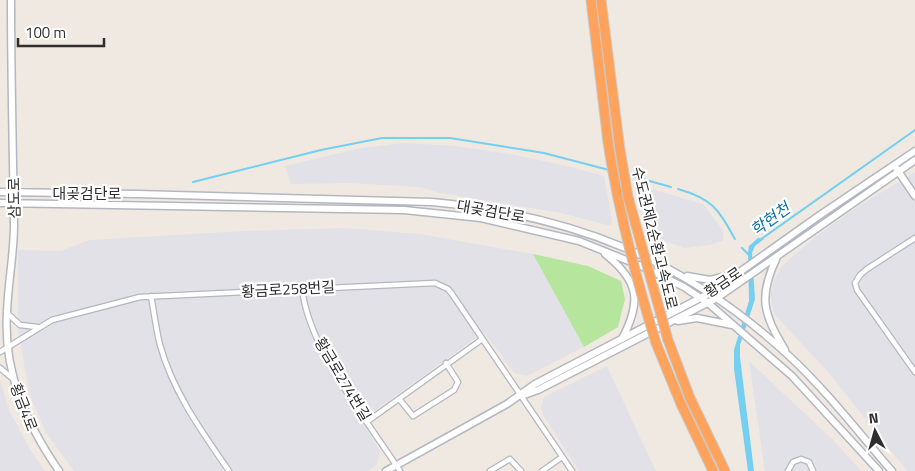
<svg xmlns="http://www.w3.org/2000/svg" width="915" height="471" font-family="'Titillium Web','Noto Sans KR',sans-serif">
<rect width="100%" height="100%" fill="#efe9e1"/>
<path fill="#e3e1e8" d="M403,143l53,3 54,8 57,12 37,10 8,44 -1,6 -50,-13 -121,-20 -21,-6 -68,-4 -60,1 -6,-18 76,-18z
M915,172v299h-8l-79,-99 -54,-58 -4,-19 4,-15 9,-15 32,-28 39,-28z
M648,188l55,16 19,25 2,9 -2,3 -12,4 -25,3 -29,-10z
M344,228l76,6 113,20 51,93 -57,29 -13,-3 -30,-41 -123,89 19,30 -3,14 -10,6h-293l-29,-40 -16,-38 -11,-64v-79l43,1 28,-11 154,-9z
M749,361l85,80 27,30h-96z
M607,366l44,95 5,10h-77l-36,-56 -2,-8 3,-10z
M0,380l9,30 21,39 15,22h-45z"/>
<path fill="#b6e59e" d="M533,254l55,12 33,15 4,18 -7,28 -34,20z"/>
<path fill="#75cff0" d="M758,238l6,1 -9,7 -3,7 3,46 -15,46v12l14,114h-6l-14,-102v-19l15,-49 -1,-49 1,-6z"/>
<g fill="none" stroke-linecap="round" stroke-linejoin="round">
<path stroke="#75cff0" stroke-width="2" d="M628,175l43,12
M193,182l128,-32 61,-12h68l94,15 65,17
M678,189c35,10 40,20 57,50
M760,240l155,-110
M742,248l7,7"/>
<defs>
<path id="street" d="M915,238l-48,31 -7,6 -5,8 2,7 58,82
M302,288c6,60 65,132 98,183
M151,296c3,16 5,33 9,49 13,47 42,87 69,126
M7,313l13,12 17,2
M0,352l52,-32 88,-23 295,-14 13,6 4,5 120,177
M0,368l12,10
M400,400l13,16 41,-26 4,-8 -12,-19
M368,421l113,-81
M490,471l20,-12 11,12
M542,471l20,-14
M788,471l5,-9 8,-3 8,3 4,9"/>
<path id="secondary" d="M11,0c0,75 2,150 3,225 0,29 -6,58 -7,87 -4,60 19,111 52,159
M896,168l19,28
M0,192l138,2 294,8c140,13 252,57 356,153 38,35 70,77 104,116
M0,203l404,7 77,8 98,23 62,25 43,21 24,16 84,73 87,95
M605,254c34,27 37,47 17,85
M777,257c-19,40 -14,56 8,93
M687,276l23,4 21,-5
M678,321l19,-3 35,7
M524,395l14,-5 179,-92 198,-138
M386,471l121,-67 28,-20 175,-91 110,-78 95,-64"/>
<path id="highway" d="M591,0l17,142
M601,0l19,150
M668,340l22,58 35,73
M656,343l25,61 32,67"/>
</defs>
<use href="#street" stroke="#b4b7c1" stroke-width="7"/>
<use href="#secondary" stroke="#b4b7c1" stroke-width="9"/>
<use href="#highway" stroke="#c9c9c9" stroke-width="11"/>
<use href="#street" stroke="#fff" stroke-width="4.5"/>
<use href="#secondary" stroke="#fff" stroke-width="6"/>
<use href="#highway" stroke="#ffa35c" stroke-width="9"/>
<defs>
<path id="highway-bridge" d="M608,142c10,68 28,136 48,201
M620,150l8,47 40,143"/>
</defs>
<use href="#highway-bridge" stroke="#c9c9c9" stroke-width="11" stroke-linecap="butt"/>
<use href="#highway-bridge" stroke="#ffa35c" stroke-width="9"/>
</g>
<g text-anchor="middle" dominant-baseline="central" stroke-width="4.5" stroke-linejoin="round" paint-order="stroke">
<g font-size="15" fill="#2e2e2e" stroke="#fff">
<text x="87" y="193">대곶검단로</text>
<text transform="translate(14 198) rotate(-91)">삼도로</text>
<text transform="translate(491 211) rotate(10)">대곶검단로</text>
<text transform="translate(655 238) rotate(76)">수도권제2순환고속도로</text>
<text transform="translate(723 282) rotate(-34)">황금로</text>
<text transform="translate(288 289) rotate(-3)">황금로258번길</text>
<text transform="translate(343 379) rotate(59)">황금로274번길</text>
<text transform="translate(24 407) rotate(69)">황금4로</text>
</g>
<g font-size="16" font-style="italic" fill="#0d6fa3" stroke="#fff">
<text transform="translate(770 219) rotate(-36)">학현천</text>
</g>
</g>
<g transform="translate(875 431) rotate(354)" stroke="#ffffff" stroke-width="4" paint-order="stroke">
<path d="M0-4L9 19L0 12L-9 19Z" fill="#2e2e2e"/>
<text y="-8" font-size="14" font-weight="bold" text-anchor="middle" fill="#2e2e2e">N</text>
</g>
<path d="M18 38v8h86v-8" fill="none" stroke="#2e2e2e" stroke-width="2.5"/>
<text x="25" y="38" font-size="15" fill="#2e2e2e" stroke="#ffffff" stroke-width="4" paint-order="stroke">100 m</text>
</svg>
